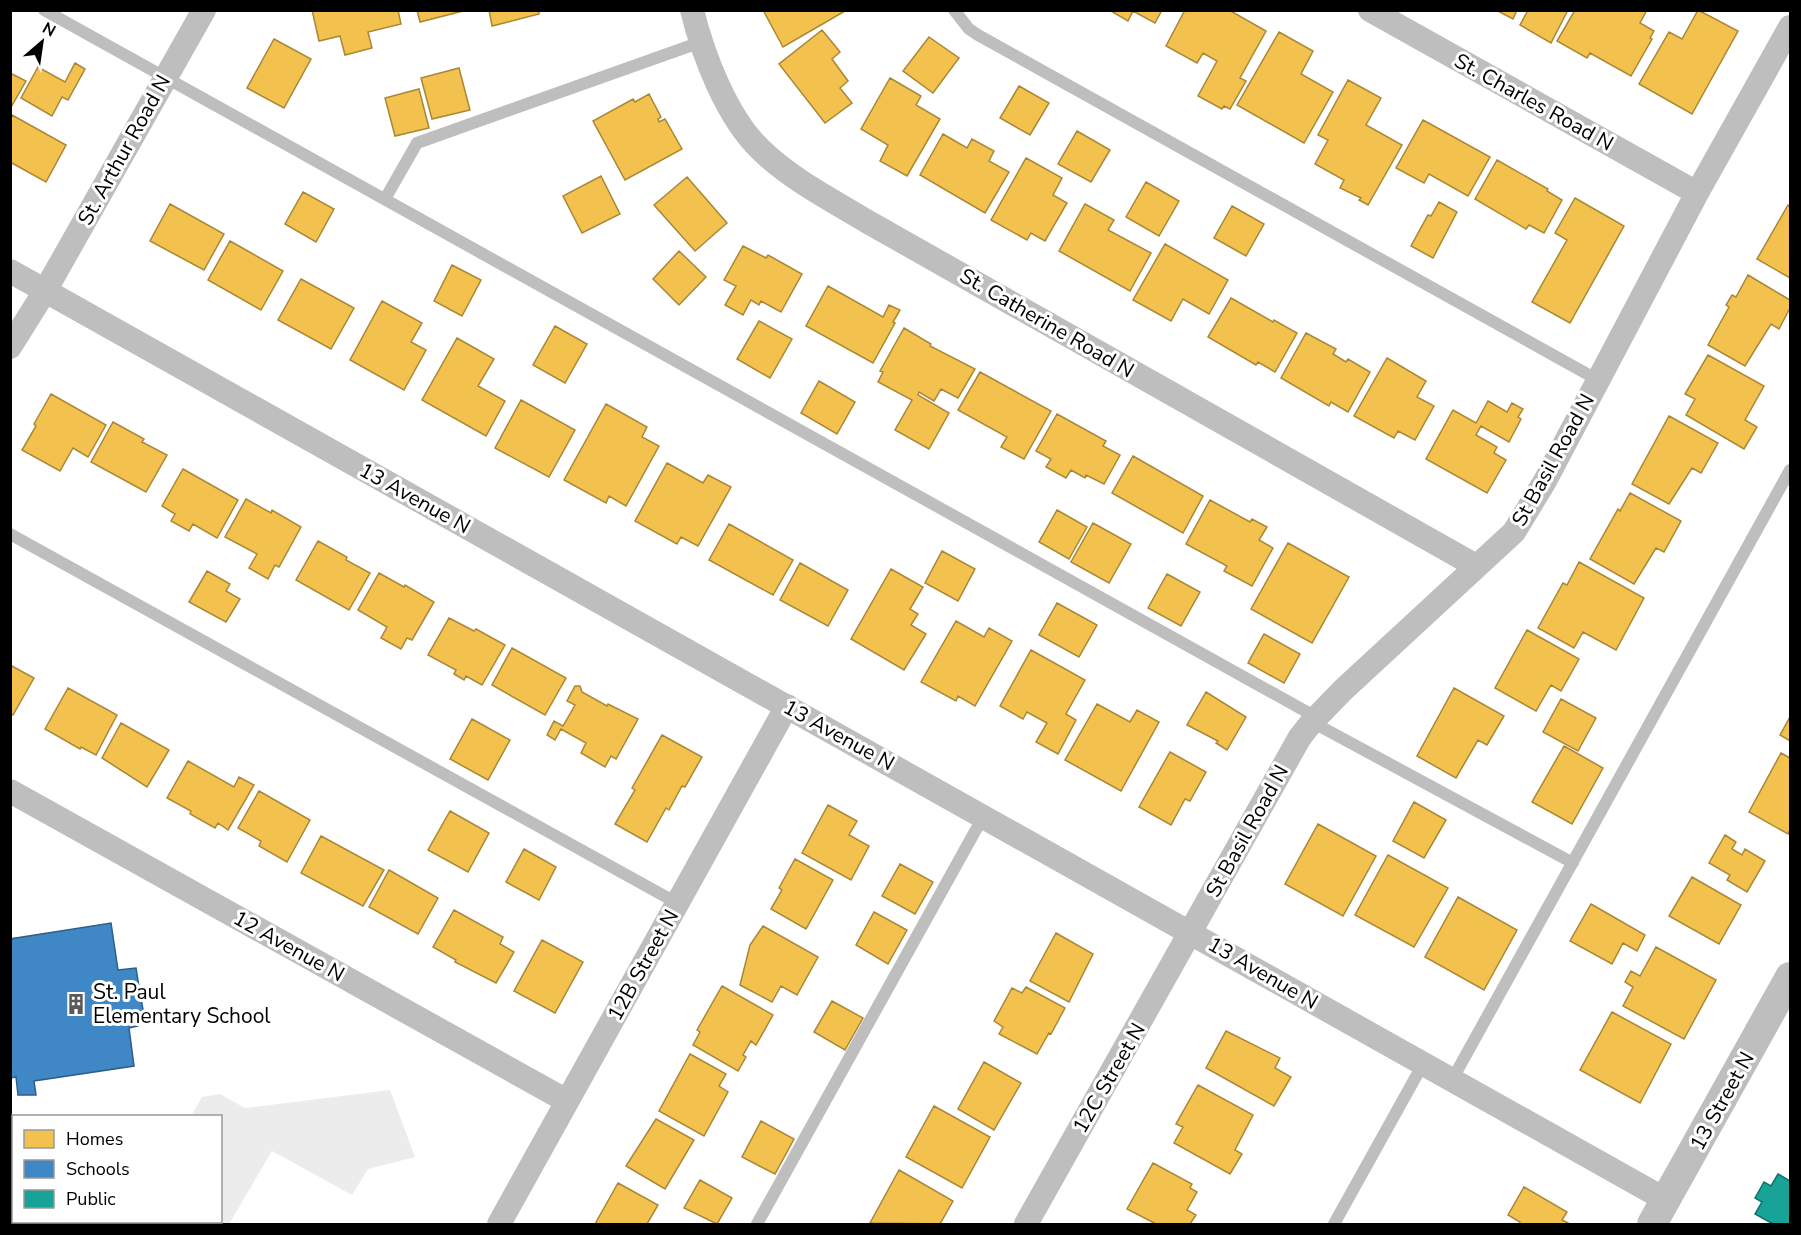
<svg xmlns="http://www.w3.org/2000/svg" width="1801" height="1235" font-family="'Nunito Sans',sans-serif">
<rect width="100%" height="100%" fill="#fff"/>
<path fill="#ececec" d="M390,1090l25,67 -47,12 -16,26 -80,-44 -43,73h-44l-5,-2h40v-106h-29l11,-19 18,-3 25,14z"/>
<path fill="#f2c14e" stroke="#a98737" stroke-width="1.5" d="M312,10h86l3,14 -33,8 4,16 -27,7 -5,-19 -21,5z
M417,10h50l-47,12z
M489,10h50v4l-47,12z
M763,10h82v1l-62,36z
M1109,10h53l-7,13 -22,-12 -5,10z
M1185,10h44l37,21 -26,47 6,3 -16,28 -6,-3 -2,3 -24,-13 19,-35 -14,-8 -6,10 -31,-17z
M1496,10h21l-4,9z
M1524,10h44l-17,33 -31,-18 7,-13z
M1575,10h72l-7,13 14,8 -4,7 2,1 -21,37 -41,-23 -3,5 -30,-17z
M1698,10l40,21 -46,83 -53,-30 30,-52 13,7z
M822,30l18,22 -8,7 16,22 -8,7 12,15 -27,20 -46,-59z
M1279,32l34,19 -12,23 32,18 -29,51 -67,-38z
M929,37l30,21 -26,35 -30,-22z
M274,39l37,20 -27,49 -37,-20z
M75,63l10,6 -17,31 -6,-3 -10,19 -31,-18 17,-31 27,15z
M459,68l11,42 -38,9 -11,-41z
M10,73l16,8 -16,28z
M890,78l31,18 -5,9 24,14 -33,57 -27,-15 8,-16 -27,-16z
M1348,80l33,18 -15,27 36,20 -34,60 -9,-5 2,-2 -21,-10 4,-8 -29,-16 13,-24 -10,-5z
M1019,86l30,17 -19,32 -30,-17z
M419,89l10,39 -34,8 -10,-38z
M649,94l12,23 -3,2 1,3 6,-3 17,30 -57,31 -32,-59 40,-22 2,3z
M12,115l54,30 -20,37 -36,-20v-43z
M1423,120l67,37 -22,39 -39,-22 -5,9 -28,-15z
M1077,131l33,19 -19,32 -33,-18z
M943,134l24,14 5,-9 22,12 -5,10 20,11 -24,41 -65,-38z
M1026,158l36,20 -9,17 14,8 -22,38 -14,-8 -4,7 -36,-20z
M1497,160l51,29 -1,2 15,9 -18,33 -15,-8 -3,4 -51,-30z
M601,176l19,38 -38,19 -19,-37z
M687,177l40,46 -32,28 -41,-46z
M1146,182l33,19 -20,35 -33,-19z
M303,192l31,17 -18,33 -31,-18z
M1575,198l49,28 -54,97 -38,-21 35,-62 -12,-7z
M1439,202l18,10 -24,46 -22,-12 17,-31 3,1z
M170,204l54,30 -20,36 -54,-29z
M1085,204l29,16 -6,10 43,23 -21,38 -71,-40z
M1788,205l2,2v71l-33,-19z
M1232,206l32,18 -18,32 -32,-18z
M230,241l53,30 -22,39 -53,-30z
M1165,244l63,36 -19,34 -26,-15 -12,22 -38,-21z
M743,246l23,12 2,-3 34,19 -21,38 -20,-11 -2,4 -8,-5 -8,15 -18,-10 11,-19 -12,-6z
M679,251l27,26 -27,28 -26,-26z
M452,265l29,15 -19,36 -28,-15z
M1748,275l42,25v8l-11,21 -8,-5 -26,42 -37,-21 21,-38 -3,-2 6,-10 4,2z
M301,279l53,29 -23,41 -53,-29z
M828,286l55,31 6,-12 11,5 -7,12 2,1 -22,40 -67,-37z
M1231,298l42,24 1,-2 23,13 -22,39 -17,-10 -2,3 -48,-28z
M382,301l40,22 -11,19 15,8 -22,40 -54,-30z
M759,321l33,18 -22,39 -33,-19z
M555,326l32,18 -22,39 -32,-18z
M904,328l27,16 -1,2 45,23 -17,29 -17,-9 -7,12 -15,-9 -1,3 31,18 -20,36 -34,-19 17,-30 -34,-18 5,-10 -3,-1z
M1306,333l30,16 -3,5 13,8 2,-3 22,13 -22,40 -17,-10 -2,4 -48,-28z
M457,338l37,21 -16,27 27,15 -19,35 -64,-36z
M1708,355l56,31 -19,34 12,7 -13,22 -58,-34 9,-16 -10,-5z
M1387,358l39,23 -9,16 17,9 -19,34 -17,-9 -4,7 -40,-22z
M980,372l71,39 -27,48 -23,-12 6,-10 -49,-27z
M819,381l36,21 -18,32 -36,-21z
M51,394l55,31 -18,32 -15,-9 -13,23 -38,-21 14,-24 -2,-2z
M521,400l54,30 -26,47 -54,-29z
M1488,401l19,11 5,-9 11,6 -5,8 3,2 -12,23 -28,-16 -5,9 21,12 -3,6 12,7 -19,33 -61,-34 27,-49 23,13z
M606,404l41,23 -5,10 17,9 -33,60 -17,-10 -3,7 -42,-23z
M1057,414l49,27 -3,5 17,9 -16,29 -18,-9 -1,3 -14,-8 -5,8 -20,-11 5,-8 -15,-8z
M1669,416l49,27 -17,30 -9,-5 -23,36 -37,-20z
M113,422l31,17 -2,3 25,13 -21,37 -55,-30z
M1133,456l70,40 -20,37 -71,-40z
M667,463l36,20 5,-8 23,12 -33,59 -17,-9 -4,7 -42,-23z
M183,469l55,31 -21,38 -24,-14 -4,7 -18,-10 4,-7 -13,-8z
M1630,493l51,28 -17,31 -8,-4 -22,36 -44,-25 28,-50 2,2z
M246,499l25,14 1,-3 29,17 -22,40 -4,-2 -7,14 -19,-11 8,-14 -32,-17z
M1210,500l40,22 2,-3 15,8 -8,13 14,8 -21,38 -28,-15 3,-5 -41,-22z
M1057,510l30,17 -18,32 -30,-17z
M1093,523l38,21 -22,39 -38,-21z
M729,524l64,36 -20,35 -64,-35z
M318,541l29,16 -1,3 24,13 -21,37 -53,-30z
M1288,543l61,34 -37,66 -61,-34z
M942,551l33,18 -17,32 -33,-18z
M1579,562l65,36 -28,52 -33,-18 -9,16 -36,-20 25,-45 4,2z
M800,563l48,27 -20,36 -48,-26z
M891,569l32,18 -13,22 8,5 -7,11 15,9 -22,36 -53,-31z
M207,571l23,13 -4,7 14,8 -14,23 -37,-20z
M379,573l25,14 1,-2 29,17 -22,38 -5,-2 -6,11 -20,-11 6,-11 -29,-17z
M1167,574l33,18 -19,34 -33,-18z
M1057,603l40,22 -18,32 -40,-22z
M449,618l25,13 2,-2 29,16 -23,40 -16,-9 -2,4 -10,-6 2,-4 -28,-15z
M956,621l28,16 5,-9 23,13 -37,65 -17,-10 -2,5 -35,-19z
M1527,630l52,29 -18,32 -10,-6 -15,26 -41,-23z
M1264,634l36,20 -16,29 -36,-20z
M512,648l54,30 -21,37 -53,-30z
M1031,650l54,30 -19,34 10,6 -18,34 -22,-12 11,-19 -20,-11 -4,7 -23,-13z
M10,665l24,13 -21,37 -3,-2z
M575,686h5l2,6 25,14 1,-2 30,15 -22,40 -5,-3 -6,11 -24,-14 5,-10 -25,-14 -6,11 -8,-5 7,-14 9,5 12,-21 -8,-4z
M68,688l49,27 -21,40 -15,-8 -1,2 -35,-20z
M1454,688l50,28 -17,29 -9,-5 -22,38 -39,-22z
M1206,692l40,25 -19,33 -11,-7 2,-2 -31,-16z
M1561,699l35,19 -18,33 -35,-19z
M1097,704l33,18 7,-12 22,12 -38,69 -56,-31z
M1790,717v24l-10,-6z
M472,719l38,21 -22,40 -38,-21z
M121,723l48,27 -22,37 -45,-29z
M662,735l40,22 -17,30 -3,-1 -13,24 -3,-2 -19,34 -32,-18 20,-34 -3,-2z
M1564,746l39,22 -31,56 -40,-22z
M1170,752l36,20 -16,29 -5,-2 -14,26 -32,-18z
M1781,753l9,5v71l-2,5 -39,-22z
M188,761l46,26 5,-10 15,8 -26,45 -10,-7 -3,5 -25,-14 1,-3 -24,-13z
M259,791l51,29 -23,42 -28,-16 2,-5 -23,-13z
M1414,802l32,18 -22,38 -31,-17z
M828,805l29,16 -8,14 20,11 -18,34 -49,-27z
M450,811l39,22 -21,39 -40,-22z
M1318,824l58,32 -33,60 -58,-32z
M1725,835l11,7 -4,7 10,6 3,-6 20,12 -18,31 -20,-12 3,-5 -21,-12z
M321,836l63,34 -21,36 -62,-33z
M524,849l32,18 -17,33 -33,-18z
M1388,855l60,33 -34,59 -59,-32z
M795,859l38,21 -27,49 -35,-20 11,-19 -3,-2z
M900,864l33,18 -18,32 -33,-18z
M389,870l49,28 -20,36 -49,-27z
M1692,877l49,28 -22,39 -50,-28z
M1458,897l59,33 -33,60 -59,-33z
M1591,904l54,31 -8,16 -14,-8 -11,21 -42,-23z
M454,910l49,27 -3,7 14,8 -18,31 -41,-21 1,-2 -23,-13z
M874,912l33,18 -19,34 -32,-19z
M763,926l55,31 -21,38 -16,-9 -9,16 -32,-17 10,-40z
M1056,933l37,21 -24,48 -39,-21z
M542,940l41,22 -28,51 -41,-22z
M1656,947l60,33 -32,59 -61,-33 10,-19 -8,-5 6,-11 9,5z
M722,986l51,29 -17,30 -5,-4 -8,14 3,2 -8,14 -45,-26 7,-13 -3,-2z
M1026,987l39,21 -14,26 -2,-1 -12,21 -38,-20 4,-7 -9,-6 18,-33 10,5z
M832,1001l31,17 -18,32 -31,-18z
M1612,1012l59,32 -31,59 -60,-33z
M1226,1031l54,27 -5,10 16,9 -17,29 -68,-38z
M690,1054l36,20 -7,12 9,6 -24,44 -45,-25z
M984,1062l37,21 -27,47 -36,-21z
M1198,1085l55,30 -18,35 7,4 -12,20 -56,-31 9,-16 -7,-3z
M934,1106l56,31 -28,51 -56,-31z
M656,1119l38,21 -29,49 -39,-23z
M761,1121l33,18 -19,35 -33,-17z
M1153,1163l39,21 -2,4 7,4 -10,18 9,5 -6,9h-34l-29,-15z
M899,1170l54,31 -13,23 -70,-1z
M700,1180l32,18 -15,26 -33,-16z
M618,1183l40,22 -11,19h-52z
M1524,1187l43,25 -5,8 8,4h-51l1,-2 -12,-7z"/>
<path fill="#3f88c5" stroke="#2c5f8a" stroke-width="1.5" d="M111,923l7,47 18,-2 4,25 4,22 -7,1 1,10 -9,2 5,38 -100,15 2,14h-18l-2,-18 -6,1v-139z
M10,1110l4,15v76h-4z"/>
<path fill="#17a398" stroke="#10726a" stroke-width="1.5" d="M1778,1174l12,7v43h-17l-18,-10 7,-12 -7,-4 9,-16 7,4z"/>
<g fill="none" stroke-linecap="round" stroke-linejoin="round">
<path stroke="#bebebe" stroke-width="12" d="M44,10l1272,707
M954,10l15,19 9,6 620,345
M385,199l32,-56 284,-101
M10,534l667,369
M1312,722l261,141
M1452,1080l338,-610
M757,1224l226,-407
M1334,1224l89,-160"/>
<path stroke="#bebebe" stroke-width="24" d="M692,10c11,45 35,108 69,140 31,30 71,50 107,72l608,344
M1370,10l327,183
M10,271l1656,929
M10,347l35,-56 159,-281
M10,791l557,310
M499,1224l288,-518
M1026,1224l274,-487 12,-15 31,-32 171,-158 31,-51 152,-288 93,-166"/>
<path stroke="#bebebe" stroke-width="30" d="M1652,1224l138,-247"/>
</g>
<defs>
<symbol id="building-bare" viewBox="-9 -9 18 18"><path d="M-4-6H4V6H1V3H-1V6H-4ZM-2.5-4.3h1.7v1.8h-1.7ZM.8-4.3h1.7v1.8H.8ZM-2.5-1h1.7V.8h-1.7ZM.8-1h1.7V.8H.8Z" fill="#595959" stroke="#fff" stroke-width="2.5" paint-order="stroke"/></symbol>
</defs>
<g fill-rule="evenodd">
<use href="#building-bare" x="61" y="989" width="30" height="30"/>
</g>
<g text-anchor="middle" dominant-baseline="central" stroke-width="6" stroke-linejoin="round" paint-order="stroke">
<g font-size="21" fill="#000" stroke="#fff">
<text transform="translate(1534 102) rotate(29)">St. Charles Road N</text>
<text transform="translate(124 150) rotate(-61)">St. Arthur Road N</text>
<text transform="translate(1047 323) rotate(30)">St. Catherine Road N</text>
<text transform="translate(1553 460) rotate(-61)">St Basil Road N</text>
<text transform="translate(415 498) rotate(29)">13 Avenue N</text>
<text transform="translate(839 735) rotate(29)">13 Avenue N</text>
<text transform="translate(1247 831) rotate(-61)">St Basil Road N</text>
<text transform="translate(289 946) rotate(29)">12 Avenue N</text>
<text transform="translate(643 965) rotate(-61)">12B Street N</text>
<text transform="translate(1263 973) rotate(30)">13 Avenue N</text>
<text transform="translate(1109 1078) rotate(-60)">12C Street N</text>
<text transform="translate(1722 1101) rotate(-61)">13 Street N</text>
</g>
<g font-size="21" fill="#000" stroke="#fff" text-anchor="start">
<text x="93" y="992">St. Paul<tspan x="93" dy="24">Elementary School</tspan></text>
</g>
</g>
<rect width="1801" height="1235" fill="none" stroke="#000000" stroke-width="24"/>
<rect x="12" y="1115" width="210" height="108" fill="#ffffff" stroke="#999999" stroke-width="1.5"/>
<rect x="24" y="1130" width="30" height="18" fill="#f2c14e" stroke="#999999" stroke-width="1.5"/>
<text x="66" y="1145" font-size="18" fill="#000000">Homes</text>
<rect x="24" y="1160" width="30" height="18" fill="#3f88c5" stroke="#999999" stroke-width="1.5"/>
<text x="66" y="1175" font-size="18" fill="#000000">Schools</text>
<rect x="24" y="1190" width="30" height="18" fill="#17a398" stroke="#999999" stroke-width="1.5"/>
<text x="66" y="1205" font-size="18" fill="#000000">Public</text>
<g transform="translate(42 42) rotate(29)" stroke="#ffffff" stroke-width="4.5" paint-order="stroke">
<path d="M0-4.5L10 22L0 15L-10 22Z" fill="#000000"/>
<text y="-9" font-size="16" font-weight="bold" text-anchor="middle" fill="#000000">N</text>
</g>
</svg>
